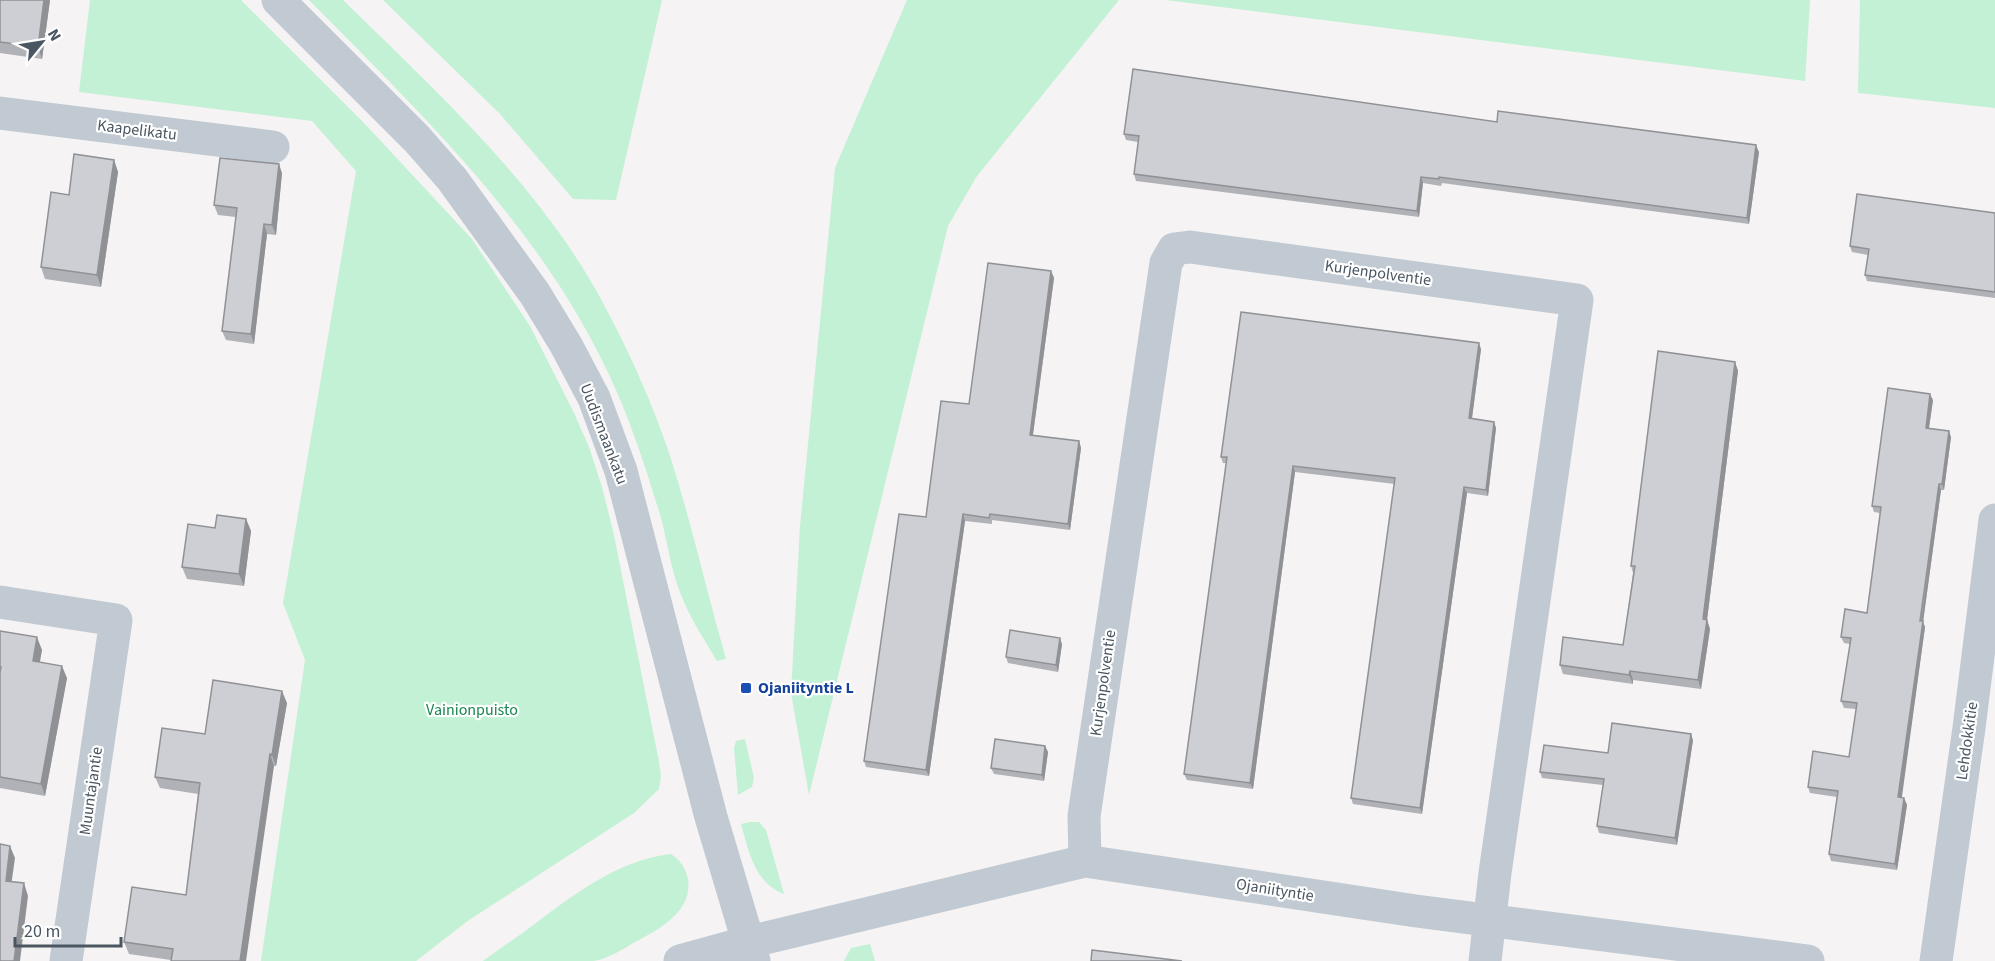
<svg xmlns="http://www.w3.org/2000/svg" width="1995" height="961" font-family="'Source Sans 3',sans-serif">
<rect width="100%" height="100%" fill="#f5f3f3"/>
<path fill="#c3f1d5" d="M90,0h151l123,123 108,116 58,87 44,87 15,34 13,40 12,48 45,227 2,14 -2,13 -25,24 -165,107 -53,41h-155l44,-301 -22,-57 73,-432 -44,-50 -233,-29z
M309,0h34c93,91 197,186 259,301 27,50 51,103 69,158 21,66 36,134 55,200l-9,2c-15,-25 -31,-49 -40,-77 -7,-21 -10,-44 -16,-66 -13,-43 -27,-87 -45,-128 -69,-157 -189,-270 -307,-390z
M383,0h279l-46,200 -43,-1 -73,-85z
M907,0h212l-142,176 -29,50 -139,569 -18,-102 9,-167 35,-358z
M1166,0h644l-5,81z
M1860,0h135v108l-137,-15z
M745,739l9,39 -2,9 -14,8 -4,-47 2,-7z
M750,822h9l7,8 18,64c-30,-12 -35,-42 -43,-70z
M671,854c9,6 15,14 17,26 5,31 -30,50 -53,62 -12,7 -27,17 -42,19 -10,0 -22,0 -32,0 -26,0 -52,0 -78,0 16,-12 33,-23 49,-35 41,-31 86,-66 139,-72z
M870,944l5,17h-31l7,-13z"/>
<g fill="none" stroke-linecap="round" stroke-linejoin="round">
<path stroke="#c1cad2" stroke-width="33" d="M0,113l273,34
M0,602l116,18 -50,341
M1085,861l-1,-45 82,-553 8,-14 16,-2 387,53 -82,573 -10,88
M749,942l336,-81 331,50 392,50
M1936,961l33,-233 26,-208"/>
<path stroke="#c1cad2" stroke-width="33" d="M278,0l139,139 35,40 83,115 31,51 28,53 27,73 90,346 43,144
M680,961l69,-19"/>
</g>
<path fill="#b0b2b7" d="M0,0h50l-8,59 -42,-6z
M1497,122l262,30 -10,72 -307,-41 -1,3 -18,-3 -4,34 -283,-36 -2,-7 4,-32 -12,-2 -2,-6z
M114,160l4,12 -17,115 -56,-8 -4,-12 28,-72z
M282,173l-6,62 -9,-1 -13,110 -28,-4 -4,-9 14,-114 -18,-2 -4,-10z
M1995,213v85l-128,-17 -2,-6 3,-20 -16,-3 -2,-6z
M1051,271l3,7 -21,157 46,6 2,7 -11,82 -78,-10v4l-27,-3 -36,255 -63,-9 -2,-6 62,-244 43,-113z
M1481,349l-9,70 22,3 2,6 -8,68 -21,-3 -45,321 -69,-10 -2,-6 44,-314 -100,-12 -42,317 -66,-9 -3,-6 42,-311h-3l-2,-6z
M1735,362l3,9 -31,249 3,9 -9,60 -68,-9v4l-70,-10 -3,-9 63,-20 10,-72 -2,-7z
M1933,400l-4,28 22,9 -7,53h-3l-18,132 2,5 -24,171h3l3,7 -10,65 -66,-9 -2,-7 8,-57 -27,-4 -2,-6 41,-30 7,-48 -12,-1 -3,-7 9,-57 -6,-1 -3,-6 26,-24 13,-100 -6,-1 -2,-6z
M246,519l5,12 -7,55 -57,-7 -5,-12 33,-39z
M0,631l42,19 -3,12 28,16 -22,118 -45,-8z
M1062,644l-4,28 -50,-9 -2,-6z
M287,703l-11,63h-2l-103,194 -42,-6 -5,-12 62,-47 12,-101 -38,-6 -5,-11 50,-43z
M1693,740l-16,105 -78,-12 -2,-7 6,-41 -61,-7 -2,-6 68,-19z
M1045,746l3,6 -4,29 -50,-7 -3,-6z"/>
<path fill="#909195" d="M44,0h6l-8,59 -4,-12z
M1756,145l3,7 -10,72 -2,-6z
M114,160l4,12 -17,115 -4,-12z
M279,164l3,9 -6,62 -4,-10z
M1421,177l2,6 -4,34 -2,-6z
M264,224l3,10 -13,110 -3,-10z
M1051,271l3,7 -22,163 -2,-6z
M1479,343l2,6 -10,76 -2,-7z
M1735,362l3,9 -31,249 3,9 -9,60 -3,-9 5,-61z
M1930,394l3,6 -5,34 -2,-6z
M1494,422l2,6 -8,68 -2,-6z
M1949,431l2,6 -7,53 -2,-6z
M1079,441l2,7 -11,82 -2,-6z
M1293,466l2,6 -42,317 -3,-6z
M1939,484l2,6 -18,132 2,5 -24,177 -3,-7z
M1464,487l3,6 -45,321 -2,-6z
M963,514l2,7 -36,255 -3,-6z
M246,519l5,12 -7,55 -5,-12z
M37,637l5,13 -4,23 -5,-12z
M1060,638l2,6 -4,28 -2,-7z
M62,666l5,12 -22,118 -4,-12z
M1630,671l3,9v4l-4,-9z
M282,691l5,12 -11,63 -4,-11z
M1691,734l2,6 -16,105 -2,-7z
M1045,746l3,6 -4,29 -2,-6z
M270,754l4,12 -28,195h-6z
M1904,798l3,7 -10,65 -2,-6z
M10,846l5,12 -5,35 -4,-12z
M24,883l4,13 -8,65h-6z"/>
<path fill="#cdcfd5" stroke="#909195" stroke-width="1.5" d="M0,0h44l-6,47 -38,-5z
M1133,69l364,53 1,-11 258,34 -9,73 -308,-41v2l-18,-2 -4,34 -283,-37 5,-38 -15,-2z
M74,154l40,6 -17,115 -56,-8 10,-75 18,3z
M220,158l59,6 -7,61 -8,-1 -13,110 -29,-3 15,-123 -23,-3z
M1857,194l138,19v79l-130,-17 4,-26 -19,-3z
M988,263l63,8 -21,164 49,6 -11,83 -78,-10 -1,4 -26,-4 -37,256 -62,-9 35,-247 27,3 15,-116 28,3z
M1241,312l238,31 -10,75 25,4 -8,68 -22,-3 -44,321 -69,-10 44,-320 -102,-12 -43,317 -66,-9 43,-317h-6z
M1658,351l77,11 -32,257 4,1 -9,60 -68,-9 -1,4 -69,-10 3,-28 60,8 12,-79h-4z
M1888,388l42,6 -4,34 23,3 -7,53h-3l-19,137h3l-25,176 6,1 -9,66 -66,-10 9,-63 -30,-4 5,-36 36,6 8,-54 -16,-2 10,-63 -10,-1 4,-28 22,4 14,-106 -9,-1z
M217,515l29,4 -7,55 -57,-7 6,-43 27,4z
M1010,630l50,8 -4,27 -50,-8z
M0,631l37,6 -4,24 29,5 -21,118 -41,-7v-105l1,-5h-1z
M213,680l69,11 -10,64 -2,-1 -30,207h-69l2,-12 -49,-7 8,-55 54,8 14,-112 -45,-6 7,-49 43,6z
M1612,723l79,11 -16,104 -78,-12 7,-47 -64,-7 4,-27 64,8z
M995,739l50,7 -3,29 -51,-7z
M0,844l10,2 -4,35 18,2 -10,78h-14z
M1092,950l90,11h-91z"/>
<rect fill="#1a4fb4" stroke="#fff" stroke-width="2" x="740" y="682" width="12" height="12" rx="3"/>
<g text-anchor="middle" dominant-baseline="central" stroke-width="4.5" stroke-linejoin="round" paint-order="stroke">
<g font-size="16" fill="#4a5661" stroke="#fff">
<text transform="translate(137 130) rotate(7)">Kaapelikatu</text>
<text transform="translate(1378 273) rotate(8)">Kurjenpolventie</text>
<text transform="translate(604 434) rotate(69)">Uudismaankatu</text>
<text transform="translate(1103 683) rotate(-82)">Kurjenpolventie</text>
<text transform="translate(1967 741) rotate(-82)">Lehdokkitie</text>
<text transform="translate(91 791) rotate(-82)">Muuntajantie</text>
<text transform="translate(1275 890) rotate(9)">Ojaniityntie</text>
</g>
<g font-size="16" font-weight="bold" fill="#164399" stroke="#fff" text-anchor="start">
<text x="758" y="688">Ojaniityntie L</text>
</g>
<g font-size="16" fill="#17864f" stroke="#fff">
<text x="472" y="710">Vainionpuisto</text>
</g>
</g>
<g transform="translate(42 42) rotate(60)" stroke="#ffffff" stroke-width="4.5" paint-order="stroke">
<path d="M0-4.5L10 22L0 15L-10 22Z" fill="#4a5661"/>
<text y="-9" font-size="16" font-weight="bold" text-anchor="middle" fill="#4a5661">N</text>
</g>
<path d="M15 937v9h106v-9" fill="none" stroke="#4a5661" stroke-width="3"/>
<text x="24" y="937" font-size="18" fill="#4a5661" stroke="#ffffff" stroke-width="4.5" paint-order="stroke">20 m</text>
</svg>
